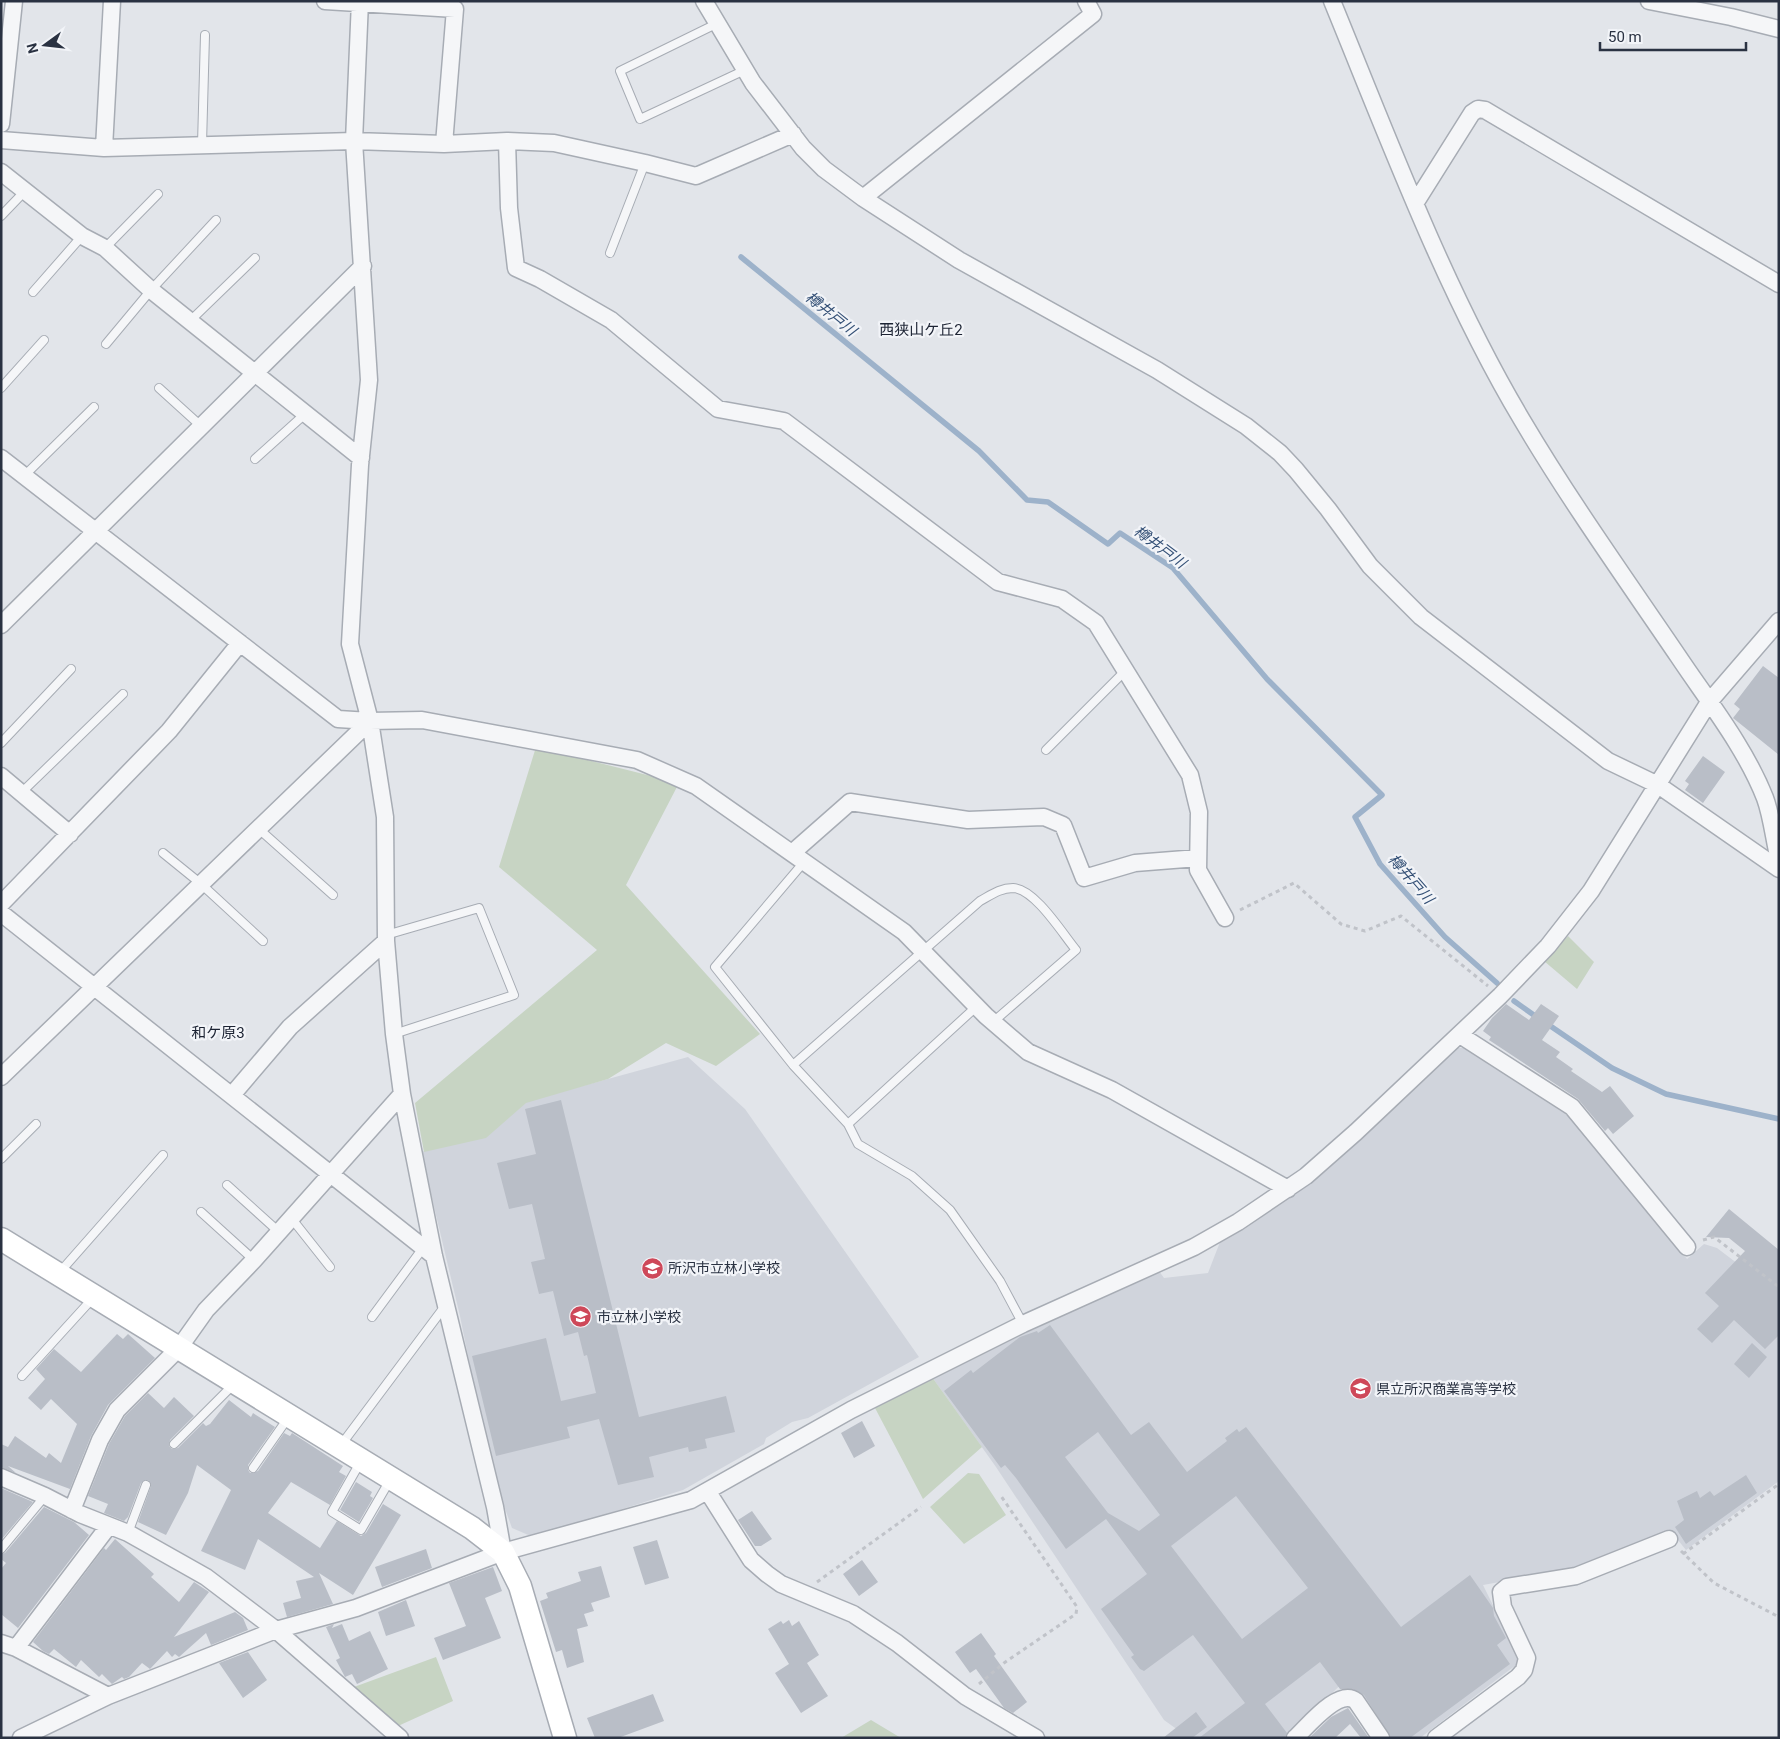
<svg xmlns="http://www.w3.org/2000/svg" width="1780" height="1739" font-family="Roboto,'Noto Sans JP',sans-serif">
<rect width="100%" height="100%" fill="#e2e5ea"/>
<path fill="#d0d4dc" d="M1457,1048h10l106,70 114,141 17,-15 13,4 62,47v186l-93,69 -17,-21 -36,18 -57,21 -93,17 35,71 -2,9 -96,73h-28l-44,-60 -64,60h-95l-25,-18 -168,-253 -64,-90 227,-106 5,7 44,-5 12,-31 49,-30 63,-47z
M688,1057l57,52 174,248 -111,61 -16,4 -26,16 -2,6 -81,46 -150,47 -21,-9 -21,-58 -31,-154 -39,-164 59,-18 37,-30z"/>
<path fill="#c7d4c3" d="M536,747l143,36 -53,102 134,149 -44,32 -50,-23 -58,36 -82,24 -40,35 -62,14 -9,-49 182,-153 -98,-83z
M1568,936l26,26 -17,27 -33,-28z
M932,1377l50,70 -59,52 -48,-91z
M968,1473l11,1 27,41 -42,29 -34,-37z
M436,1657l17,44 -55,25 -44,-39z
M871,1720l30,18h-60z"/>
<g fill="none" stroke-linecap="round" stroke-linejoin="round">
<path stroke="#9db2ca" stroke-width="5.5" d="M741,257l238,194 48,49 21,2 60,42 12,-11 53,35 94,111 115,116 -27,22 25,47 65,73 52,46
M1514,1001l24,17
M1546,1023l66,45 54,26 113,25"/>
</g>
<path fill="#b9bec7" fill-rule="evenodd" d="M1763,666l16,12v77l-46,-37 7,-9 -6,-5z
M1703,756l22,16 -22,31 -18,-13 4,-6 -4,-3z
M1506,1004l23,16 12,-16 18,12 -17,24 18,12 -4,5 17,12 -2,2 31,21 8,-6 24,30 -21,18 -5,-6 -3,3 -27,-32 -89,-59 2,-3 -8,-6 9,-13z
M561,1100l78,317 87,-21 9,36 -30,7 2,9 -18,4 -1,-5 -39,10 5,20 -36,8 -19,-66 -32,8 3,11 -74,18 -24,-100 74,-18 15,63 35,-8 -9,-38 -3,1 -6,-24 -14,4 -11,-45 -14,3 -8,-32 14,-3 -13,-55 -23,5 -12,-46 39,-9 -11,-45z
M1729,1209l50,41v85l-14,14 -31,-29 -22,23 -15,-14 22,-23 -14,-13 40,-42 -16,-13 -23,-1z
M1050,1325l81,110 18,-13 38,50 40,-31 -2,-3 12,-9 2,3 7,-5 155,200 69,-52 23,33 1,8 12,22 -9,7 13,19 -100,74h-19l-27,-43 -12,-6h-12l-20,-27 -55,42 22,29 -2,5h-86l46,-35 -52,-68 -49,36 -4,-2 -9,-12 3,-2 -33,-46 46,-35 -41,-55 -40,30 -50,-71 -11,-13 -4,3 -57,-77 27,-21 2,3 47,-36 17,-6 1,2zM1098,1432l62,83 -21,16 -31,-18 -43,-56zM1236,1496l72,92 -66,51 -71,-93z
M117,1334l6,5 5,-5 27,24 -47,47 -17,31 -21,53 -62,-23 8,7 -15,-6v-23l7,3 7,-11 31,22 3,-5 12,10 16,-39 -26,-25 -10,11 -13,-12 17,-19 -9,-10 18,-20 27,23z
M1752,1343l15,14 -18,21 -15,-14z
M148,1393l16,15 10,-11 20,19 -24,24 -1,6 3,3 6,-1 25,-25 3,3 4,-2 19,-24 22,17 2,-4 22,14 -27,38v5l2,3 8,-2 26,-38 6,3 2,-3 51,33 -4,6 7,4 -16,29 -39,-23 -23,31 52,35 17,-27 24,15 5,-3 17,-29 18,11 -48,80 -34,-22 14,31 -46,13 -4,-14 18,-5 -5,-17 18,-4 -56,-38 -13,31 -44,-19 30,-61 -34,-25 -9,28 -22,42 -28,-13 13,-36 -3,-6 -7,3 -13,34 -4,4 -20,-8 4,-9 -20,-8 21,-52 16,-28z
M862,1421l13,25 -21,12 -13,-25z
M1746,1475l11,18 -71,51 -11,-17 9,-7 -7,-19 20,-10 3,7 10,-7 4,5z
M356,1482l16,10 -2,4 3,2 -14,24 -19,-12z
M1,1488l32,14 -32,38z
M44,1507l30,15 15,13 -71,93 -17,-14v-45l5,-6 -5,-4v-5l4,-1z
M752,1511l20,28 -11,7h-6l-17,-26z
M115,1539l39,35 -3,3 28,25 15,-20 15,10 -35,45 61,-25 8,6 5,12 -37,15 -5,-12 -27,24 -4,-3 -3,3 -5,-6 -17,18 -8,-6 -13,14 -5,2 -2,-2 -10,7 -10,-10 -3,3 -18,-17 -5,7 -22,-18 -5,5 -6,-3 -10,-9 71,-94 2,2z
M657,1540l12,38 -24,7 -12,-38z
M426,1549l6,19 -50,19 -7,-20z
M862,1560l16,22 -19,14 -16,-22z
M601,1566l9,31 -19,6 3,8 -10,3 4,12 -11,3 7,33 -17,6 -5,-18 -6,2 -16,-51 8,-3 -2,-5 35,-12 -3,-9z
M493,1567l9,24 -17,7 16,40 -58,22 -9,-22 32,-12 -17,-43z
M406,1600l9,26 -29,10 -8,-24z
M789,1620l3,6 7,-5 20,34 -12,8 21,33 -27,17 -26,-40 14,-9 -21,-35 13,-8 2,3z
M334,1624l-2,4 10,-4 7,17 21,-10 18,38 -31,15 -5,-10 -7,3 -9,-17 4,-2 -14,-31z
M981,1633l15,21 -2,2 33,46 -14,11 -9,-5 -28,-39 -6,4 -15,-21z
M248,1652l19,28 -24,18 -24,-35z
M653,1694l11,27 -46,17h-23l-8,-20z
M1348,1708l21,30h-8l-11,-14 -15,14h-26l22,-21z
M1196,1712l11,15 -15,11h-29z"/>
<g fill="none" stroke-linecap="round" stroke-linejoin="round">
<defs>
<path id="lane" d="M716,24l-96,47 20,48 105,-49
M202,144l3,-109
M1,216l24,-25
M105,248l53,-54
M610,253l35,-90
M33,292l49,-56
M190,321l65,-63
M106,344l45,-54 65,-70
M1,388l43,-48
M159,388l43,39
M255,459l50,-45
M24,476l70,-69
M1,743l70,-74
M1046,750l79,-79
M21,793l102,-99
M260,830l73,65
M163,853l37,30 63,58
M804,862l-89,105 78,98 55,59
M386,935l93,-27 35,87 -120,39
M976,1007l-128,117 10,20 54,32 38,34 50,71 23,43
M793,1065l187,-164c11,-6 20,-13 33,-13 22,1 49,45 63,62l-83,72
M1,1159l35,-35
M227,1185l52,47
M201,1212l53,48
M292,1219l38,48
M60,1272l103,-117
M372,1317l51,-69
M22,1376l71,-78
M174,1444l59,-59
M341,1445l104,-139
M361,1461l-29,51 29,18 29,-50
M253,1468l35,-50
M128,1533l18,-48
M1,1549l44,-53"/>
<path id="street" d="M325,1l130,8 -11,135
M360,1l-6,140 15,239 -9,85 -10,179 20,77 15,96 1,124 8,93 8,60 32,162 61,251 8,45
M704,1l49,82 50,65 21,21 39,29 96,62 198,110 89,56 34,27 16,17 32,39 42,57 51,51 187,144 50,24 121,84
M1332,1c57,139 113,290 190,419 48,81 103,158 156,236 30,45 67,91 87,142 7,19 9,42 14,62
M1649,1l82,16 48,12
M1,124l13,-123
M1,140l103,8 250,-7 90,3 63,-3 47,2 91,20 51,13 97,-42
M507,141l2,67 7,60 24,11 71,41 107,89 66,12 214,161 64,17 34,24 94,152 9,37 -1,58 27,48
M104,148l8,-147
M1,172l81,64 23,12 46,42 210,168
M863,198l230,-184 -7,-13
M1416,202l56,-89 6,-4 7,1 294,174
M1,458l337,261 32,2 52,-1 215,40 59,26 208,146 82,84 42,36 84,38 176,99
M1,625l362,-359
M1,776l69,58
M792,853l58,-51 118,18 76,-3 19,8 21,53 51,-15 63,-5
M1,904l168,-173 71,-88
M1,913l433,343
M1460,1035l112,72 115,140
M1,1077l369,-356
M232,1095l58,-68 96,-86
M1,1477l44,19 35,18 48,19 78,44 70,53 124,108
M708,1492l43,68 16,14 14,10 72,30 44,29 68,53 71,42
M72,1510l28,-70 17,-30 62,-62 27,-38 48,-50 148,-166
M1,1643l15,5 92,48
M16,1648l92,-121
M21,1738l87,-42 168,-66 80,-22 147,-56 188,-52 160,-90 172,-86 171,-77 44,-25 68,-46 50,-44 144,-136 48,-50 43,-55 118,-189 70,-81
M1295,1738c13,-12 44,-51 61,-37l25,37
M1436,1738l82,-61 6,-7 3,-12 -24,-51 -2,-15 6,-5 69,-11 93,-37"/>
<path id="secondary" d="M1,1239l471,289 31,24 17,34 45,152"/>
</defs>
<use href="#lane" stroke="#a7acb4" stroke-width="10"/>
<use href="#street" stroke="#a7acb4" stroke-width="19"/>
<use href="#secondary" stroke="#a7acb4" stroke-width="25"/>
<path stroke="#c0c3c9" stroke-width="3" stroke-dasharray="4 4" stroke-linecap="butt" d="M1240,910l54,-27 47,41 24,7 36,-15 87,70
M1703,1240l11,-3 65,50
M1681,1551l33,32 65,34
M1683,1554l96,-70
M817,1582l104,-75
M979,1684l25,-21 72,-49 1,-7 -76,-111"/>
<use href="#lane" stroke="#f5f6f8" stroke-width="8"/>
<use href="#street" stroke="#f5f6f8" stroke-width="16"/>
<use href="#secondary" stroke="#fff" stroke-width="22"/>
</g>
<defs>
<symbol id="school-disc" viewBox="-11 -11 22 22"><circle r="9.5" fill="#ce4859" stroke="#f2f4f8"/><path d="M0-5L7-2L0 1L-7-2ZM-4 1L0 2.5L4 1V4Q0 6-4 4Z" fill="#fff"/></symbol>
</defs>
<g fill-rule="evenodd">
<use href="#school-disc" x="640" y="1256" width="25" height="25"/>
<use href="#school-disc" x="568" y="1304" width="25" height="25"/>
<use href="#school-disc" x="1348" y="1376" width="25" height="25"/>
</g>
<g text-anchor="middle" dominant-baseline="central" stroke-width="4.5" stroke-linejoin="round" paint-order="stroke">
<g font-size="14" fill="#2a3242" stroke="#f2f4f8" text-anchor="start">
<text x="668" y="1268">所沢市立林小学校</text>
<text x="597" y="1317">市立林小学校</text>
<text x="1376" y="1389">県立所沢商業高等学校</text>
</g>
<g font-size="15" font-style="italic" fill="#345076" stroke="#f2f4f8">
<text transform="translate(831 314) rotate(39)">樽井戸川</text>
<text transform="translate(1160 547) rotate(37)">樽井戸川</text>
<text transform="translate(1411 879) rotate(49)">樽井戸川</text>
</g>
<g font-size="15" fill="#1c2333" stroke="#f2f4f8">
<text x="921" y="330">西狭山ケ丘2</text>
<text x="218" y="1033">和ケ原3</text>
</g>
</g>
<rect width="1780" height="1739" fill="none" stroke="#2a3242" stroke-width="5"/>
<g transform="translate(45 45) rotate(255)" stroke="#f2f4f8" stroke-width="4" paint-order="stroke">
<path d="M0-4L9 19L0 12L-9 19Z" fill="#2a3242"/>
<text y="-8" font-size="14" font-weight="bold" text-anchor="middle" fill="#2a3242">N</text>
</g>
<path d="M1600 42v8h146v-8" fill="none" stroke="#2a3242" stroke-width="2.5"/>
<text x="1608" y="42" font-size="15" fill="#2a3242" stroke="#f2f4f8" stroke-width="4" paint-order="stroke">50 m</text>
</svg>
